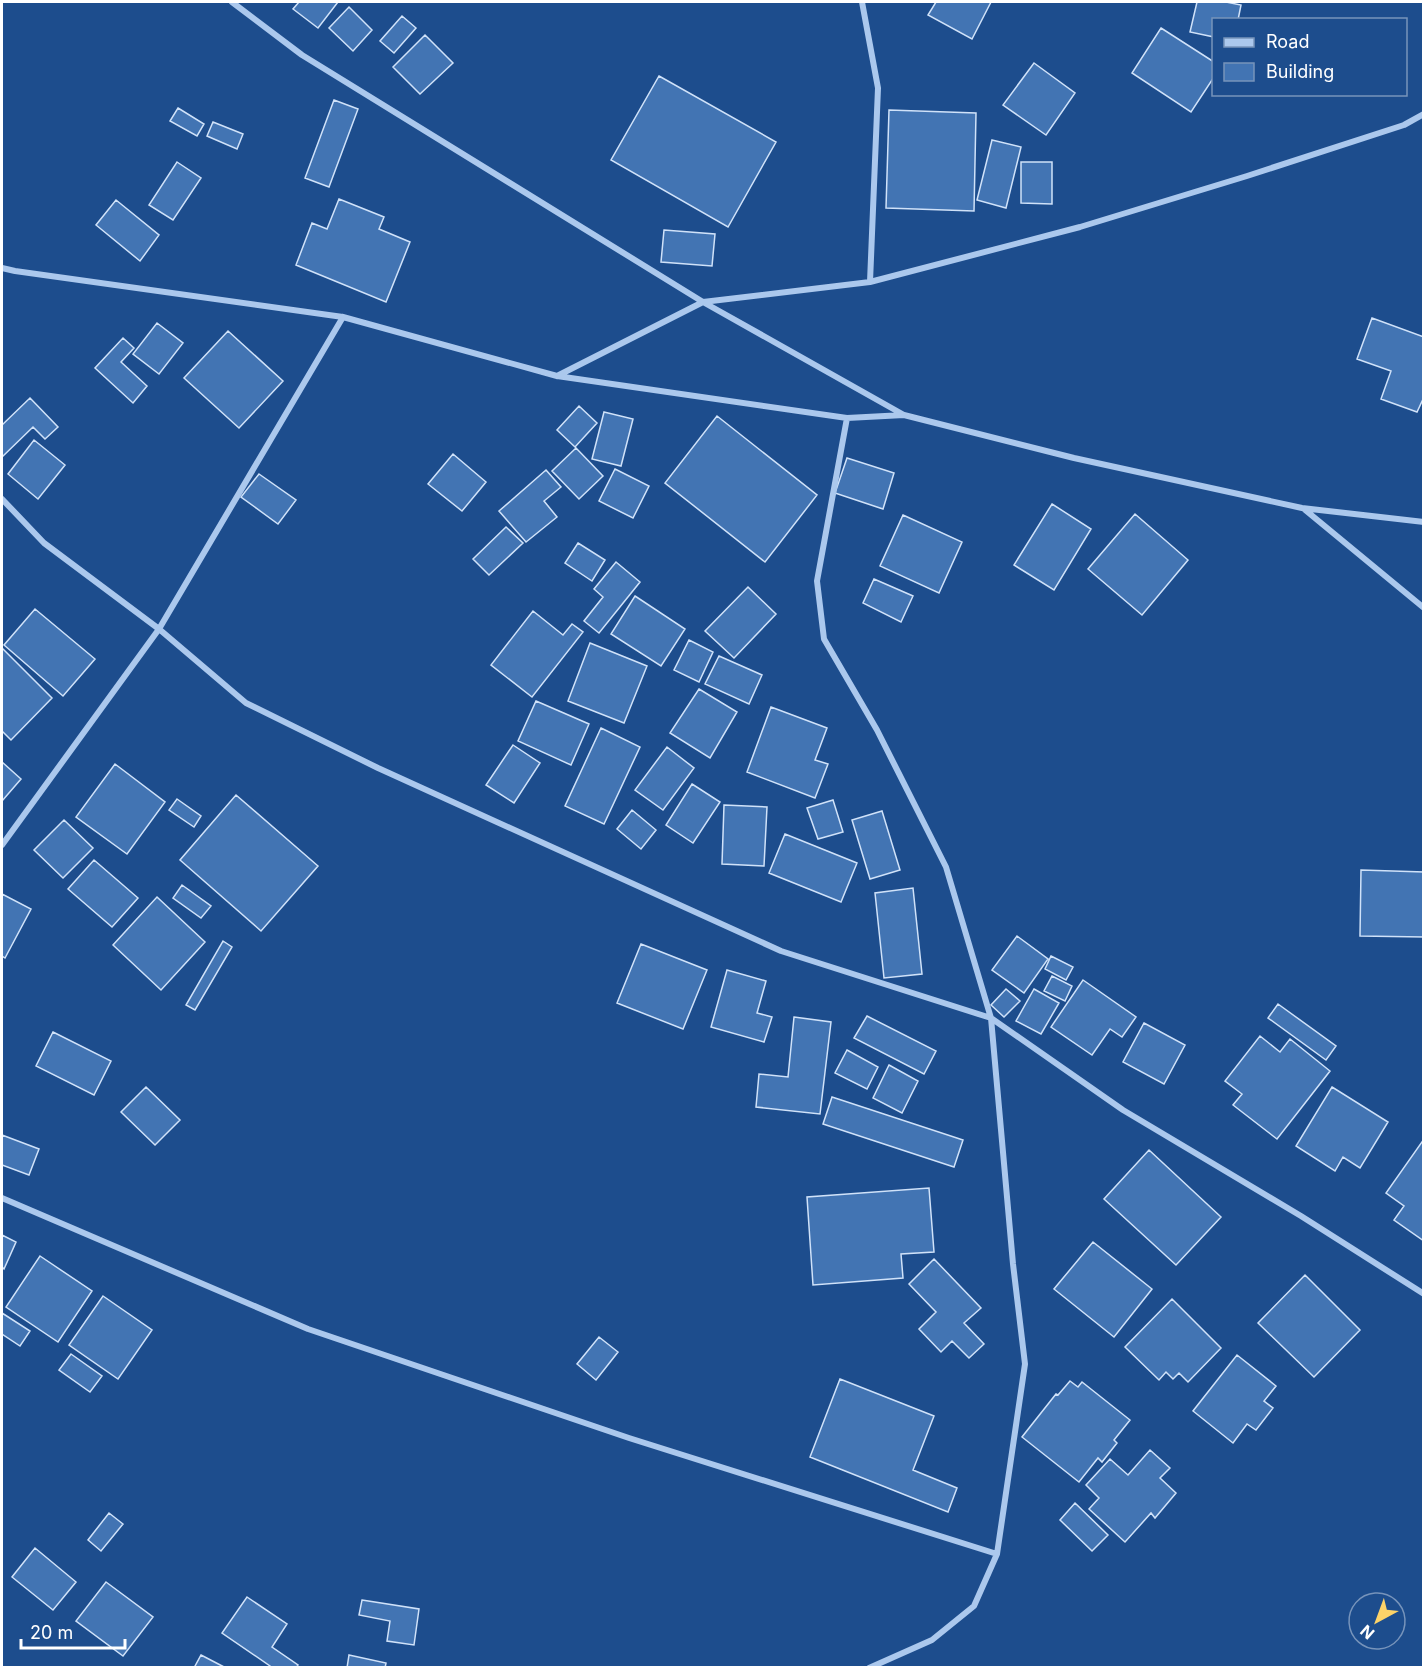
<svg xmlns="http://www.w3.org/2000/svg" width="1425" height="1669" font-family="Inter,sans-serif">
<rect width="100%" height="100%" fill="#1d4d8d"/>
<path fill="#4274b3" stroke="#d0e2f9" stroke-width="1.5" d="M299,2h39l-20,26 -25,-19z
M936,2h55l-19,37 -44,-24z
M1197,2h29l15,3 -3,15h-24v17l-24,-5z
M349,7l23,23 -19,21 -24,-23z
M402,16l14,12 -22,25 -14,-12z
M1161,28l53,34v15l-23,35 -59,-39z
M425,35l28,28 -33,31 -27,-27z
M1034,63l41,30 -29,42 -43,-30z
M659,76l117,66 -48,85 -117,-67z
M334,100l24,9 -29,78 -24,-9z
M178,108l26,16 -7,12 -27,-15z
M889,110l87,3 -2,98 -88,-3z
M213,122l30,12 -6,15 -30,-13z
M992,140l29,7 -15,61 -29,-8z
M177,162l24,16 -28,42 -24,-15z
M1021,162h31v42l-31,-1z
M339,199l45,18 -5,12 31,13 -24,60 -90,-37 16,-42 15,6z
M116,200l43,35 -19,26 -44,-36z
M664,230l51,4 -3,32 -51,-4z
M1372,318l52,19v60l-7,15 -36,-13 10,-28 -34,-12z
M157,323l26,20 -24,31 -26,-20z
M228,331l55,50 -44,47 -55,-50z
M123,338l11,10 -13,14 26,24 -14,17 -38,-35z
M30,398l28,29 -13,12 -12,-12 -31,30v-32z
M579,406l18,17 -22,24 -18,-17z
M604,412l29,7 -12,47 -29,-7z
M717,416l100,79 -52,67 -100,-79z
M34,440l31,25 -27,34 -30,-25z
M576,448l27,28 -24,23 -27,-28z
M453,454l33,28 -24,29 -34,-27z
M847,458l47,15 -11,36 -48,-16z
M615,469l34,17 -16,32 -34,-17z
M546,470l15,17 -17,14 13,16 -31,25 -27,-31z
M259,474l37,26 -18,24 -37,-27z
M1052,504l39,25 -37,61 -40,-25z
M1135,514l53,46 -46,55 -54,-46z
M903,515l59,27 -23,51 -59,-27z
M506,527l17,16 -34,32 -16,-16z
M578,543l27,17 -13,21 -27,-18z
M616,562l24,20 -41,51 -15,-12 19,-24 -9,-8z
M874,579l39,17 -12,26 -38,-19z
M748,587l28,27 -42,44 -29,-27z
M635,596l50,33 -24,37 -50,-32z
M35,609l60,50 -32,37 -59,-51z
M533,611l30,24 9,-11 11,8 -51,65 -41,-32z
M689,640l24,12 -14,30 -25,-12z
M590,643l57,23 -23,57 -56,-22z
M2,648l50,50 -41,42 -9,-9z
M719,656l43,19 -13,29 -44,-20z
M699,689l38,23 -27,46 -40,-25z
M536,701l53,23 -18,41 -53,-24z
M771,707l56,21 -12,32 13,4 -13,34 -68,-26z
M601,728l39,19 -36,77 -39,-18z
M513,745l27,18 -26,40 -28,-18z
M667,747l27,21 -31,42 -28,-20z
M2,762l19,17 -19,22z
M115,764l50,38 -38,52 -51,-37z
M692,784l28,18 -27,41 -27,-18z
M236,795l82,71 -57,65 -81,-71z
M177,799l24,17 -7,11 -25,-17z
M833,800l10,32 -25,7 -11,-31z
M724,805l43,2 -3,59 -42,-2z
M632,810l24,20 -15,19 -24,-20z
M882,811l18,59 -30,9 -18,-59z
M64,820l29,28 -30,30 -29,-28z
M785,834l72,29 -16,39 -72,-29z
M94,860l44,38 -26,29 -44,-38z
M1361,870l63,2v65l-64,-1z
M182,885l29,21 -10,12 -28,-20z
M913,888l9,86 -38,4 -9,-85z
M2,894l29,15 -26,49 -3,-2z
M157,897l48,45 -44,48 -48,-45z
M1017,936l31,23 -24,34 -32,-23z
M223,941l9,6 -37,63 -9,-5z
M641,944l66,26 -24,59 -66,-26z
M1051,956l22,11 -7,13 -21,-11z
M727,970l39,11 -9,32 15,4 -8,25 -53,-15z
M1052,976l20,10 -7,15 -21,-10z
M1083,980l53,37 -14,20 -12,-8 -18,26 -41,-28z
M1006,989l14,12 -16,16 -13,-12z
M1034,989l25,14 -18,31 -25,-13z
M1278,1004l58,42 -10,14 -58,-42z
M867,1016l69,35 -12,23 -70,-36z
M794,1017l37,5 -11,92 -64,-7 3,-33 29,3z
M1144,1023l41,22 -21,39 -41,-22z
M53,1032l58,29 -17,34 -58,-29z
M1260,1036l20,16 10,-13 40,32 -53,68 -44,-34 9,-11 -17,-13z
M847,1050l31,17 -11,22 -32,-16z
M889,1065l29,16 -16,32 -29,-15z
M146,1087l34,33 -25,25 -34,-33z
M1332,1087l56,35 -28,46 -17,-11 -8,14 -39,-25z
M832,1097l131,43 -9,27 -131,-43z
M2,1135l37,14 -10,26 -27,-10z
M1424,1139v102l-30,-21 10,-14 -18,-13z
M1149,1150l72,67 -45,48 -72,-66z
M929,1188l5,64 -33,2 2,24 -90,7 -6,-88z
M2,1235l14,7 -12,27 -2,-2z
M1093,1242l59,47 -38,48 -60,-48z
M40,1256l52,35 -34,51 -52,-35z
M934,1259l47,49 -17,15 20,21 -15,14 -17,-17 -11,11 -22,-23 17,-17 -27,-28z
M1305,1275l55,55 -46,47 -56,-54z
M103,1296l49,34 -34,49 -49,-34z
M1172,1299l49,49 -33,34 -9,-9 -6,6 -7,-7 -7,8 -34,-33z
M2,1313l28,18 -10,15 -18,-12z
M599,1337l19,15 -22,28 -19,-16z
M71,1354l31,22 -12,16 -31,-22z
M1237,1355l39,31 -12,15 9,7 -17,22 -9,-6 -14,19 -40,-32z
M840,1379l94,37 -21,54 44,18 -9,24 -138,-55z
M1070,1381l8,6 4,-5 48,38 -16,20 3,3 -15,19 -4,-4 -19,24 -57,-45 34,-43 2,1z
M1150,1450l20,18 -10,10 16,15 -21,25 -4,-5 -26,29 -36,-33 10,-11 -13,-13 24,-26 18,16z
M1075,1503l33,32 -16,16 -32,-31z
M109,1513l14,11 -22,27 -13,-11z
M35,1548l41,34 -23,28 -41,-33z
M106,1582l47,35 -30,39 -47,-35z
M247,1597l40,27 -15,23 26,18 -2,3h-23l-51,-35z
M362,1600l57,9 -5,36 -27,-4 3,-20 -31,-6z
M201,1655l25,13h-32z
M349,1655l37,8 -1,5h-38z"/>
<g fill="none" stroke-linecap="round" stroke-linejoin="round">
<path stroke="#abc8ed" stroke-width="6" d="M232,2l70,53 401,247 201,113
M862,2l16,86 -8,194
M2,268l13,3 328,46 214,59 290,42 57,-3 170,43 228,50 122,14
M557,376l146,-74 167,-20 210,-55 167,-51 157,-51 20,-11
M847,418l-30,163 7,58 53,91 69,137 45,151 22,246 12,100 -28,190 -23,52 -42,34 -63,28
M2,499l42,44 115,86 87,74 132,65 403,183 210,67 132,92 178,106 123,78
M1304,509l120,99
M2,845l157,-216 184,-312
M2,1198l306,131 321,109 368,116"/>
</g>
<rect width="1425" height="1669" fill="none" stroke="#ffffff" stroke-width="6"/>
<rect x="1212" y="18" width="195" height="78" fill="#1d4d8d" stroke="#7794bb" stroke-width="1.5"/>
<rect x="1224" y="38" width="30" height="9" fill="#abc8ed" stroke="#7794bb" stroke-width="1.5"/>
<text x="1266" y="48" font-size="18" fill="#ffffff">Road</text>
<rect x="1224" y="63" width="30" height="18" fill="#4274b3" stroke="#7794bb" stroke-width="1.5"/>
<text x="1266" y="78" font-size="18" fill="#ffffff">Building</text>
<g transform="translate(1377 1621) rotate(221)"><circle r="28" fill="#1d4d8d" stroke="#7794bb" stroke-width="1.5"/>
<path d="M0-4.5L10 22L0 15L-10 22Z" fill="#fcd369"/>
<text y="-9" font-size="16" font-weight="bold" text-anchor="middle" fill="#ffffff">N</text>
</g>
<path d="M21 1639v9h104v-9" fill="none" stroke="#ffffff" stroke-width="3"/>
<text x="30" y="1639" font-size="18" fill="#ffffff" stroke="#1d4d8d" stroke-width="4.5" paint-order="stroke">20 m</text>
</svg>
